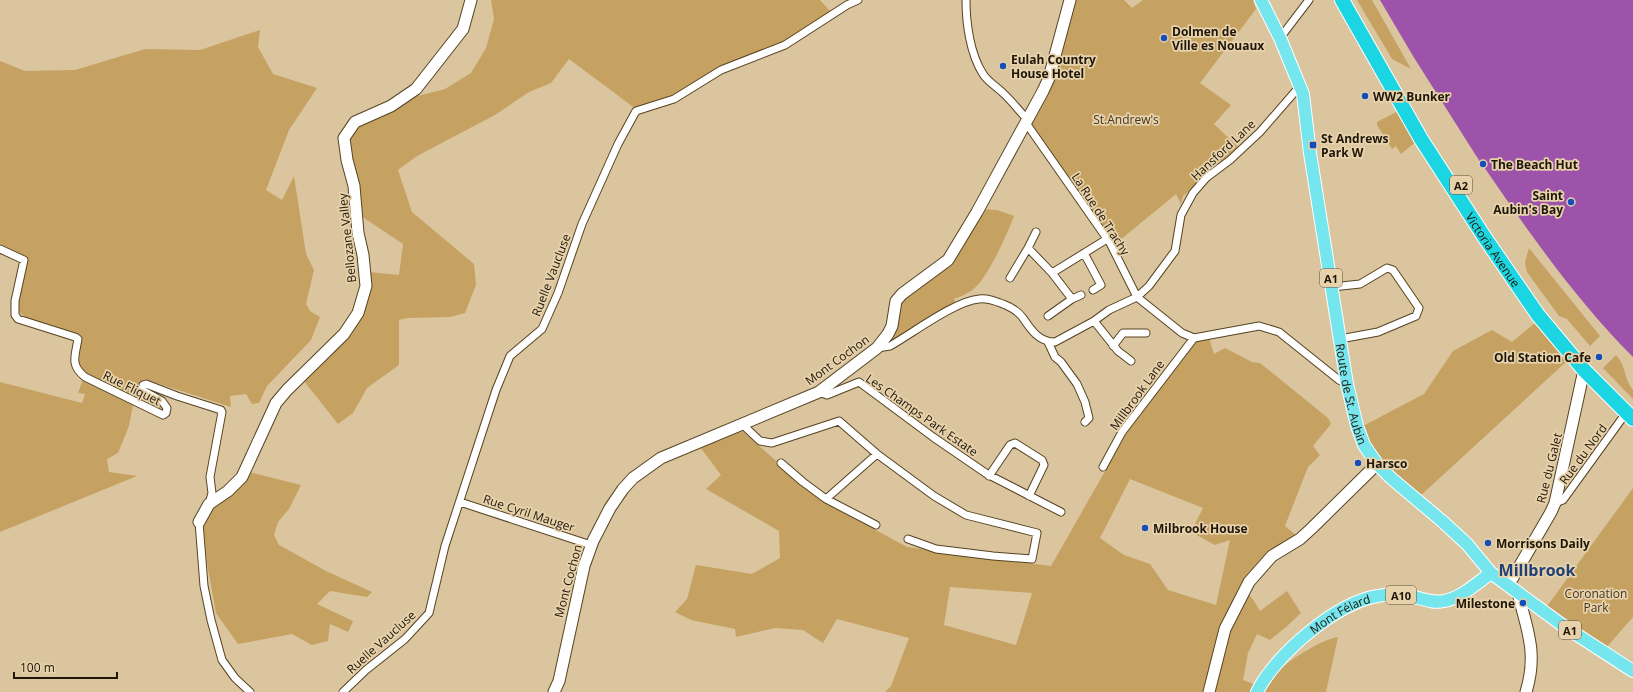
<svg xmlns="http://www.w3.org/2000/svg" width="1633" height="692" font-family="'Open Sans',sans-serif">
<rect width="100%" height="100%" fill="#dac59f"/>
<path fill="#c5a261" fill-rule="evenodd" d="M491,0h329l11,12 -47,31 -111,53 -37,13 -67,-50 -18,24 -22,9 -34,23 -78,41 -19,14 14,42 62,52 2,21 -11,28 -15,4 -42,1 -9,2v45l-32,23 -14,25 -15,11 -34,-43 58,-66 10,-28 -3,-15 30,3 4,-31 -42,-28 -12,-79 10,-13 31,-14 24,-13 31,-8 26,-16 15,-25 8,-29z
M1074,0h50l8,8 11,-8h110l3,9 -56,74 31,22 -17,19 24,23 -49,44 -6,5 -2,8 -5,-10 -62,51 -84,-122z
M1357,0h15l39,69 -19,-10z
M260,30l-2,17 15,27 44,14 -28,42 -23,60 16,10 12,-24 12,78 8,16 -8,34 4,7 10,6 -9,23 -44,46 -8,17 -7,1 -6,-10 -16,2 1,11 -87,-28 -4,3 -3,8 21,13 4,5 -4,2 -70,-35 -7,-6 -2,-7 3,-26 -54,-17 -9,-7 -1,-10 10,-44 -28,-14v-183l25,10 50,-1 70,-21 55,1z
M1398,111l19,30 -16,13 -5,-8 -4,3 -15,-24v-3z
M983,209l14,1 17,6c-7,18 -27,65 -43,75 -5,3 -11,6 -17,8l2,5 -62,36h-5l13,-39 51,-37z
M1529,248l71,88 -10,10 -23,-27 -8,-3 -32,-44 -2,-10z
M1535,323l32,38 -148,136 -33,-28 -15,-20 -8,-23 61,-32 29,-43 39,-21 20,12z
M1209,338l5,16 11,-6 27,14 8,1 68,55 3,6 -18,22 7,9 -12,12 -23,59 12,10 -50,56 7,9 6,10 27,-20 14,22 -15,14 -16,13 -13,-6 -9,19 -5,27 23,9c5,-6 9,-14 15,-20 13,-12 40,-29 57,-32l-12,55h-441l6,-6 18,-48 -72,-19 -14,24 -20,-13 -28,-2 -39,9 -1,-8 -44,-9 -16,-8 12,-13 9,-34 56,9 28,-16 -1,-27 -73,-42 15,-14 -21,-28 41,-17 81,71 85,46 144,19 89,-156 54,-68zM1130,479l73,29 -12,24 24,13 15,-5 -14,65 -48,-15 -18,-26 -26,-9 -24,-17zM950,587l82,6 -16,52 -72,-20z
M1616,355c10,10 8,25 17,35v9l-30,-31z
M83,379l50,26 -4,21 -11,27 -11,6 2,13 28,4 -137,56v-150l82,21 3,-9 -7,-1z
M249,472l52,13 -12,24 -11,13 -4,13 5,10 47,26 46,21 -5,5 -37,-6 -13,13 36,17 -5,11 -18,-8 -2,17 -16,4 -20,-11 -54,10 -22,-31 -9,-50 -4,-40 10,-17z
M1633,488v129l-28,32 -60,-40z"/>
<path fill="#9e53ab" d="M1380,0h253v357c-57,-57 -103,-123 -149,-190l2,-1 -3,-4 -2,1 -6,-9 -62,-98z"/>
<g fill="none" stroke-linecap="round" stroke-linejoin="round">
<defs>
<path id="street" d="M966,0c0,23 4,54 17,74 4,7 14,13 20,19 9,8 16,18 25,27
M1280,38l29,-38
M1026,123l84,120 27,54 45,36 12,5 65,-12 20,6 60,48 8,4
M1028,248l8,-16
M0,249l24,11 -9,41v14l3,4 57,18 3,2c-3,18 -8,26 7,38l78,38 3,-2 1,-5 -5,-7 -20,-11 1,-5 3,-1 31,12 44,14 1,2 -12,65 2,16 -3,11
M1084,253l17,32 -8,5
M1010,278l18,-30 24,25 55,-34
M1332,287l28,-3 27,-16 6,2 26,38 -3,8 -38,16 -38,7
M1072,299l9,-4
M1048,316l24,-17 -20,-26
M1094,321l24,30 13,10
M1048,342l7,15 6,5 16,22 8,18 4,16 -4,4
M1113,346l10,-13h23
M877,348l13,-2c23,-13 65,-45 89,-47 9,-1 16,2 24,5 8,3 15,7 20,14 8,12 16,24 32,24l39,-21 15,-11 28,-13 12,-11 26,-35 6,-36 12,-22 13,-15 24,-18 30,-28 40,-46
M819,392l8,3 32,-13 74,55 54,37 74,38
M742,424l18,17 12,2 67,-22 38,33 57,42 32,19 71,18 -5,26 -39,-3 -57,-7 -28,-10
M781,463l22,19 23,17 50,26
M1103,467l19,-35 72,-94
M989,476l21,-31 5,-2 27,17 2,5 -15,31
M826,499l51,-45
M460,502l131,43
M1555,503l8,-3 63,-87
M199,522l5,64 7,34 11,40 13,18 15,14
M343,692l23,-22 39,-31 24,-26 16,-67 51,-156 14,-34 32,-27 16,-36 24,-69 36,-80 18,-33 38,-12 47,-29 64,-25 62,-40 11,-5"/>
<path id="secondary" d="M199,522l10,-18 19,-13 14,-14 34,-74 11,-13 57,-56 14,-21 8,-27 -3,-31 -5,-22 -4,-47 -7,-26 -3,-22 11,-16 36,-16 25,-17 47,-60 8,-29
M1508,586l43,-74 4,-9 29,-133
M1518,593c9,37 20,60 8,99
M554,692l5,-11 25,-115 9,-25 17,-33 13,-19 10,-11 28,-20 158,-66 58,-44 11,-14 4,-8 4,-25 6,-7 46,-34 29,-48 66,-121 6,-13 21,-78
M1209,692l16,-63 24,-47 23,-26 28,-17 12,-11 65,-64"/>
<g id="primary">
<path id="s1" d="M1261,0l19,38 23,56 7,59 37,231 10,42 7,19 13,19 14,14 51,43 25,23 24,29 74,54 68,44"/>
<path id="s2" d="M1257,692c18,-37 80,-90 121,-96 9,-2 18,-2 27,-1 13,2 27,9 39,6 17,-3 33,-18 47,-28"/>
</g>
<g id="highway">
<path id="s3" d="M1342,0l79,139 64,99 53,77 46,55 49,49"/>
</g>
</defs>
<use href="#street" stroke="#564321" stroke-width="9"/>
<use href="#secondary" stroke="#564321" stroke-width="13"/>
<use href="#primary" stroke="#fff" stroke-width="14"/>
<use href="#highway" stroke="#fff" stroke-width="16"/>
<use href="#street" stroke="#fff" stroke-width="7"/>
<use href="#secondary" stroke="#fff" stroke-width="11"/>
<use href="#primary" stroke="#76e6ee" stroke-width="12"/>
<use href="#highway" stroke="#1bd6e2" stroke-width="14"/>
</g>
<g fill="#154db9" stroke="#e7d2ac" stroke-width="1.5">
<circle cx="1164" cy="38" r="4"/>
<circle cx="1003" cy="66" r="4"/>
<circle cx="1365" cy="96" r="4"/>
<rect x="1309" y="141" width="8" height="8" rx="2"/>
<circle cx="1483" cy="164" r="4"/>
<circle cx="1571" cy="202" r="4"/>
<circle cx="1599" cy="357" r="4"/>
<circle cx="1358" cy="463" r="4"/>
<circle cx="1145" cy="528" r="4"/>
<circle cx="1488" cy="543" r="4"/>
<circle cx="1523" cy="603" r="4"/>
</g>
<g text-anchor="middle" dominant-baseline="central" stroke-width="3.5" stroke-linejoin="round" paint-order="stroke">
<g fill="#e7d2ac" stroke="#5a4e39" stroke-width="1">
<rect x="1450" y="176" width="22" height="18" rx="3"/>
<rect x="1320" y="269" width="22" height="18" rx="3"/>
<rect x="1386" y="586" width="30" height="18" rx="3"/>
<rect x="1559" y="621" width="22" height="18" rx="3"/>
</g>
<g font-size="11" font-weight="bold" fill="#1e1608">
<text x="1461" y="185">A2</text>
<text x="1331" y="278">A1</text>
<text x="1401" y="595">A10</text>
<text x="1570" y="630">A1</text>
</g>
<g font-size="12" font-weight="bold" fill="#1e1608" stroke="#e7d2ac" text-anchor="start">
<text x="1172" y="31">Dolmen de<tspan x="1172" dy="14">Ville es Nouaux</tspan></text>
<text x="1011" y="59">Eulah Country<tspan x="1011" dy="14">House Hotel</tspan></text>
<text x="1373" y="96">WW2 Bunker</text>
<text x="1321" y="138">St Andrews<tspan x="1321" dy="14">Park W</tspan></text>
<text x="1491" y="164">The Beach Hut</text>
<text x="1563" y="195" text-anchor="end">Saint<tspan x="1563" dy="14">Aubin's Bay</tspan></text>
<text x="1591" y="357" text-anchor="end">Old Station Cafe</text>
<text x="1366" y="463">Harsco</text>
<text x="1153" y="528">Milbrook House</text>
<text x="1496" y="543">Morrisons Daily</text>
<text x="1515" y="603" text-anchor="end">Milestone</text>
</g>
<g font-size="12" fill="#403521" stroke="#e7d2ac">
<text x="1126" y="119">St.Andrew's</text>
<text x="1596" y="593">Coronation<tspan x="1596" dy="14">Park</tspan></text>
</g>
<g font-size="12" fill="#1e1608" stroke="#e7d2ac">
<text transform="translate(1223 150) rotate(-43)">Hansford Lane</text>
<text transform="translate(1101 214) rotate(57)">La Rue de Trachy</text>
<text transform="translate(347 238) rotate(-96)">Bellozane Valley</text>
<text stroke="none"><textPath href="#s3" startOffset="292">Victoria Avenue</textPath></text>
<text transform="translate(551 275) rotate(-69)">Ruelle Vaucluse</text>
<text transform="translate(837 360) rotate(-36)">Mont Cochon</text>
<text transform="translate(132 388) rotate(26)">Rue Fliquet</text>
<text stroke="none"><textPath href="#s1" startOffset="407">Route de St. Aubin</textPath></text>
<text transform="translate(1137 395) rotate(-54)">Millbrook Lane</text>
<text transform="translate(922 415) rotate(35)">Les Champs Park Estate</text>
<text transform="translate(1583 454) rotate(-54)">Rue du Nord</text>
<text transform="translate(1549 468) rotate(-76)">Rue du Galet</text>
<text transform="translate(529 513) rotate(18)">Rue Cyril Mauger</text>
<text transform="translate(568 581) rotate(-75)">Mont Cochon</text>
<text stroke="none"><textPath href="#s2" startOffset="116">Mont Félard</textPath></text>
<text transform="translate(381 642) rotate(-42)">Ruelle Vaucluse</text>
</g>
<g font-size="16" font-weight="bold" fill="#234076" stroke="#e7d2ac">
<text x="1537" y="570">Millbrook</text>
</g>
</g>
<path d="M14 672v6h103v-6" fill="none" stroke="#1e1608" stroke-width="2"/>
<text x="20" y="672" font-size="12" fill="#1e1608" stroke="#e7d2ac" stroke-width="3" paint-order="stroke">100 m</text>
</svg>
